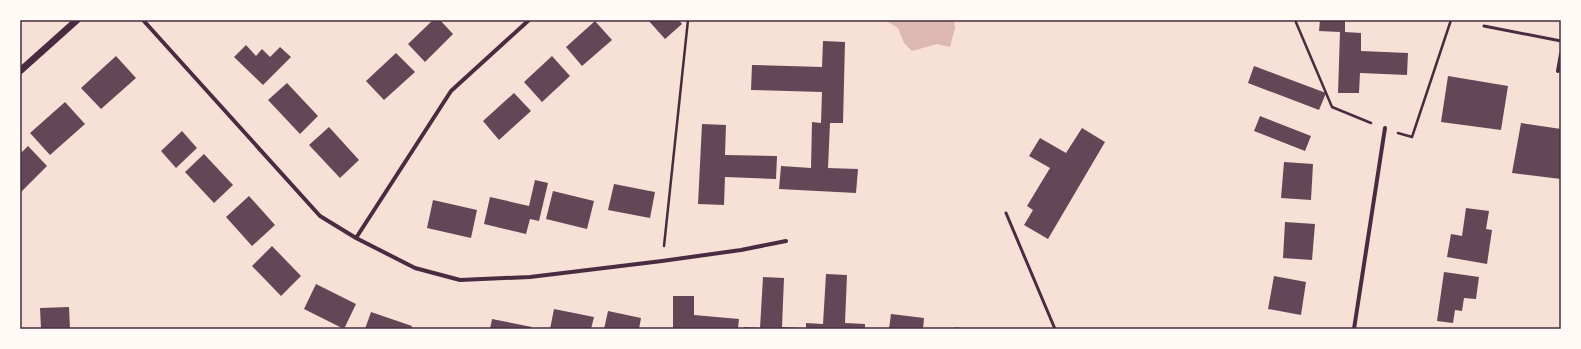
<svg xmlns="http://www.w3.org/2000/svg" width="1581" height="349" font-family="Lora,serif">
<rect width="100%" height="100%" fill="#f7e1d7"/>
<path fill="#dcb8b0" d="M885,20h69l1,8 -5,19 -13,-3 -25,7 -8,-8 -6,-15z"/>
<path fill="#644757" d="M433,20h7l13,14 -28,28 -17,-18z
M648,20h31l3,4 -17,15z
M1320,20h25v12l16,1v18l47,2 -1,22 -47,-2 -1,20h-21l2,-61 -21,-1z
M595,21l17,19 -30,26 -16,-19z
M823,41l22,1 -2,81h-13l-2,45 30,1 -2,24 -77,-4 2,-23 30,2 1,-46 9,1 1,-31 -71,-2 1,-25 70,2z
M246,45l10,11 6,-7 8,8 10,-10 11,10 -28,28 -29,-28z
M396,53l19,19 -31,28 -18,-19z
M116,56l20,22 -35,31 -20,-21z
M552,56l18,20 -28,26 -18,-20z
M1254,66l72,27 -7,17 -71,-27z
M1448,76l60,10 -7,44 -60,-8z
M287,83l31,33 -18,18 -32,-34z
M514,93l17,18 -32,29 -16,-19z
M65,102l20,22 -35,31 -20,-22z
M1260,116l51,20 -6,15 -51,-20z
M1521,123l40,6v50l-49,-6z
M702,124l24,1 -1,30 52,1 -1,23 -51,-2 -1,28 -26,-1z
M329,127l30,33 -19,18 -31,-33z
M1082,128l23,14 -57,97 -24,-14 9,-15 -6,-4 23,-38 -21,-12 11,-18 26,15z
M182,131l15,17 -21,20 -15,-17z
M28,146l19,20 -27,27v-39z
M204,154l29,31 -19,18 -29,-31z
M1284,162l29,2 -2,36 -30,-2z
M535,180l13,3 -9,38 -9,-2 -4,15 -42,-10 6,-27 39,9z
M614,184l41,8 -5,26 -42,-8z
M553,191l41,10 -7,28 -41,-10z
M249,196l26,29 -23,21 -26,-29z
M433,200l44,10 -6,28 -44,-10z
M1466,208l23,3 -3,18 6,1 -5,34 -40,-7 4,-23 11,2z
M1285,222l30,2 -3,36 -29,-2z
M272,246l29,30 -20,20 -29,-30z
M1444,272l35,5 -3,22 -12,-1 -2,13 -7,-1 -2,13 -16,-2z
M826,274l21,1 -2,48 20,1v5h-59v-6l17,1z
M1274,276l32,6 -5,33 -33,-6z
M763,277l21,1 -2,49 19,1v1h-57v-2l16,1z
M316,284l40,20 -12,25 -40,-20z
M673,296h21v19l45,4 -1,10h-65z
M69,307l1,22h-29l-1,-21z
M554,309l40,8 -3,12h-41z
M608,311l33,7 -2,11h-35z
M371,312l41,14 -1,3h-46z
M891,314l33,4 -1,11h-34z
M492,319l40,8 -1,2h-41z"/>
<g fill="none" stroke-linecap="round" stroke-linejoin="round">
<path stroke="#4a2c40" stroke-width="2.5" d="M1295,20l37,87 39,16
M1398,133l14,4 39,-117
M664,246l24,-226"/>
<path stroke="#4a2c40" stroke-width="3" d="M1484,26l77,15
M1006,213l49,116
M956,329h2"/>
<path stroke="#4a2c40" stroke-width="4" d="M143,20l177,196 36,22 59,30 45,12 70,-3 132,-16 79,-11 45,-9
M1558,71l3,-17
M356,238l95,-147 78,-71
M1354,329l31,-201"/>
<path stroke="#4a2c40" stroke-width="7" d="M20,71l57,-51"/>
</g>
<rect width="1581" height="349" fill="none" stroke="#fffaf5" stroke-width="42"/>
<rect x="21" y="21" width="1539" height="307" fill="none" stroke="#4a2c40" stroke-width="1.5"/>
</svg>
